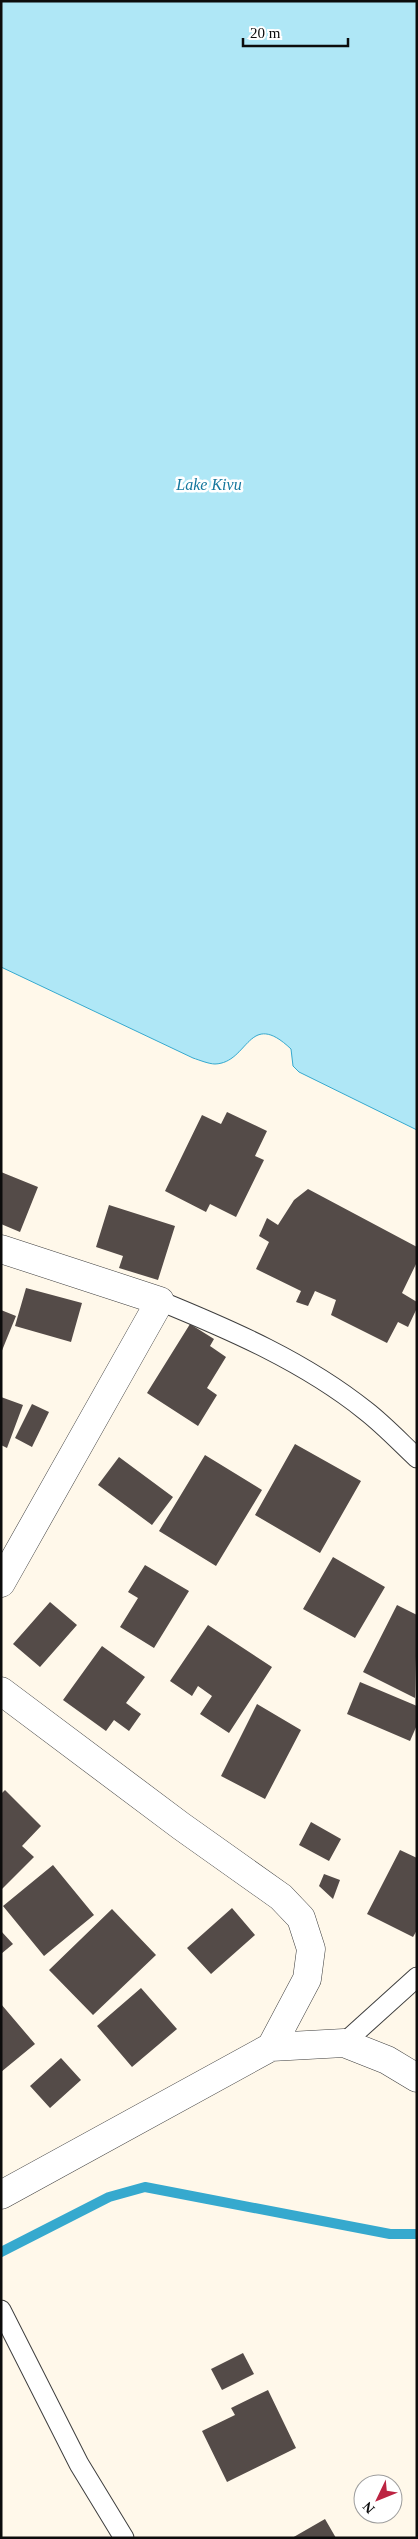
<svg xmlns="http://www.w3.org/2000/svg" width="418" height="2539" font-family="Georgia,serif">
<rect width="100%" height="100%" fill="#fff8ea"/>
<path fill="#afe7f6" stroke="#36a9ce" d="M1,1h416v1129l-118,-58 -6,-6 -2,-17c-43,-41 -42,14 -76,15 -6,0 -16,-4 -22,-6l-192,-91z"/>
<g fill="none" stroke-linecap="round" stroke-linejoin="round">
<path stroke="#36a9ce" stroke-width="10" d="M1,2252l108,-55 36,-10 245,47h27"/>
</g>
<path fill="#544b48" d="M227,1112l40,19 -12,25 9,4 -28,57 -26,-13 -4,8 -41,-21 37,-76 19,9z
M1,1172l37,15 -18,45 -19,-8z
M308,1189l109,58v15l-15,31 15,9v6l-9,19 -10,-5 -11,21 -56,-28 5,-15 -21,-9 -7,15 -12,-4 5,-11 -45,-22 13,-27 -10,-6 8,-18 11,7 16,-25z
M109,1205l66,21 -17,54 -39,-12 4,-12 -27,-9z
M26,1288l56,15 -11,39 -56,-16z
M1,1310l15,6 -15,37z
M190,1324l24,15 -4,7 16,11 -19,31 10,7 -19,31 -51,-33z
M1,1397l22,8 -16,43 -6,-3z
M32,1404l17,8 -17,35 -17,-9z
M295,1444l66,37 -41,72 -65,-38z
M205,1455l57,35 -46,76 -57,-35z
M119,1457l54,40 -21,28 -54,-40z
M333,1557l52,30 -30,51 -52,-29z
M145,1565l44,26 -35,57 -34,-21 18,-29 -10,-6z
M50,1602l27,23 -37,42 -27,-23z
M397,1605l20,10 -2,83 -52,-26z
M208,1625l64,42 -43,66 -29,-19 12,-18 -14,-10 -6,10 -22,-15z
M102,1646l43,31 -19,26 15,11 -12,17 -15,-11 -8,11 -43,-31z
M360,1682l57,24v19l-7,16 -63,-27z
M257,1704l44,26 -36,69 -44,-23z
M5,1790l36,36 -19,20 12,11 -33,33v-96z
M311,1822l30,17 -12,22 -30,-16z
M400,1850l17,8v72l-4,7 -46,-23z
M53,1865l41,50 -50,41 -41,-50z
M324,1874l16,6 -7,19 -14,-13z
M232,1908l23,27 -44,39 -24,-26z
M112,1909l44,46 -63,60 -44,-45z
M1,1931l12,13 -12,10z
M141,1988l36,41 -45,38 -35,-41z
M1,2004l34,40 -34,28z
M61,2058l20,22 -31,28 -20,-22z
M243,2353l11,21 -32,16 -11,-21z
M268,2390l28,58 -69,34 -25,-51 33,-16 -4,-7z
M325,2519l11,19h-44z"/>
<g fill="none" stroke-linecap="round" stroke-linejoin="round">
<defs>
<path id="service" d="M160,1301c71,29 145,61 206,110 18,14 34,31 51,47
M344,2043l73,-66
M1,2310l78,154 45,74"/>
<path id="minor" d="M1,1249l159,52 -159,282
M1,1691l180,135 100,71 20,21 10,31 -4,30 -36,68
M1,2195l270,-148 73,-4 43,17 30,18"/>
</defs>
<use href="#service" stroke="#3f3f3f" stroke-width="21"/>
<use href="#minor" stroke="#3f3f3f" stroke-width="29"/>
<use href="#service" stroke="#fff" stroke-width="19"/>
<use href="#minor" stroke="#fff" stroke-width="28"/>
</g>
<g text-anchor="middle" dominant-baseline="central" stroke-width="5" stroke-linejoin="round" paint-order="stroke">
<g font-size="16" font-style="italic" fill="#15779d" stroke="#fff">
<text x="209" y="484">Lake Kivu</text>
</g>
</g>
<rect width="418" height="2539" fill="none" stroke="#0c0c0c" stroke-width="5"/>
<g transform="translate(378 2499) rotate(227)"><circle r="24" fill="#ffffff" stroke="#9e9e9e"/>
<path d="M0-4L9 19L0 12L-9 19Z" fill="#bc2442"/>
<text y="-8" font-size="14" font-weight="bold" text-anchor="middle" fill="#0c0c0c">N</text>
</g>
<path d="M243 38v8h105v-8" fill="none" stroke="#0c0c0c" stroke-width="2.5"/>
<text x="250" y="38" font-size="15" fill="#0c0c0c" stroke="#ffffff" stroke-width="4" paint-order="stroke">20 m</text>
</svg>
